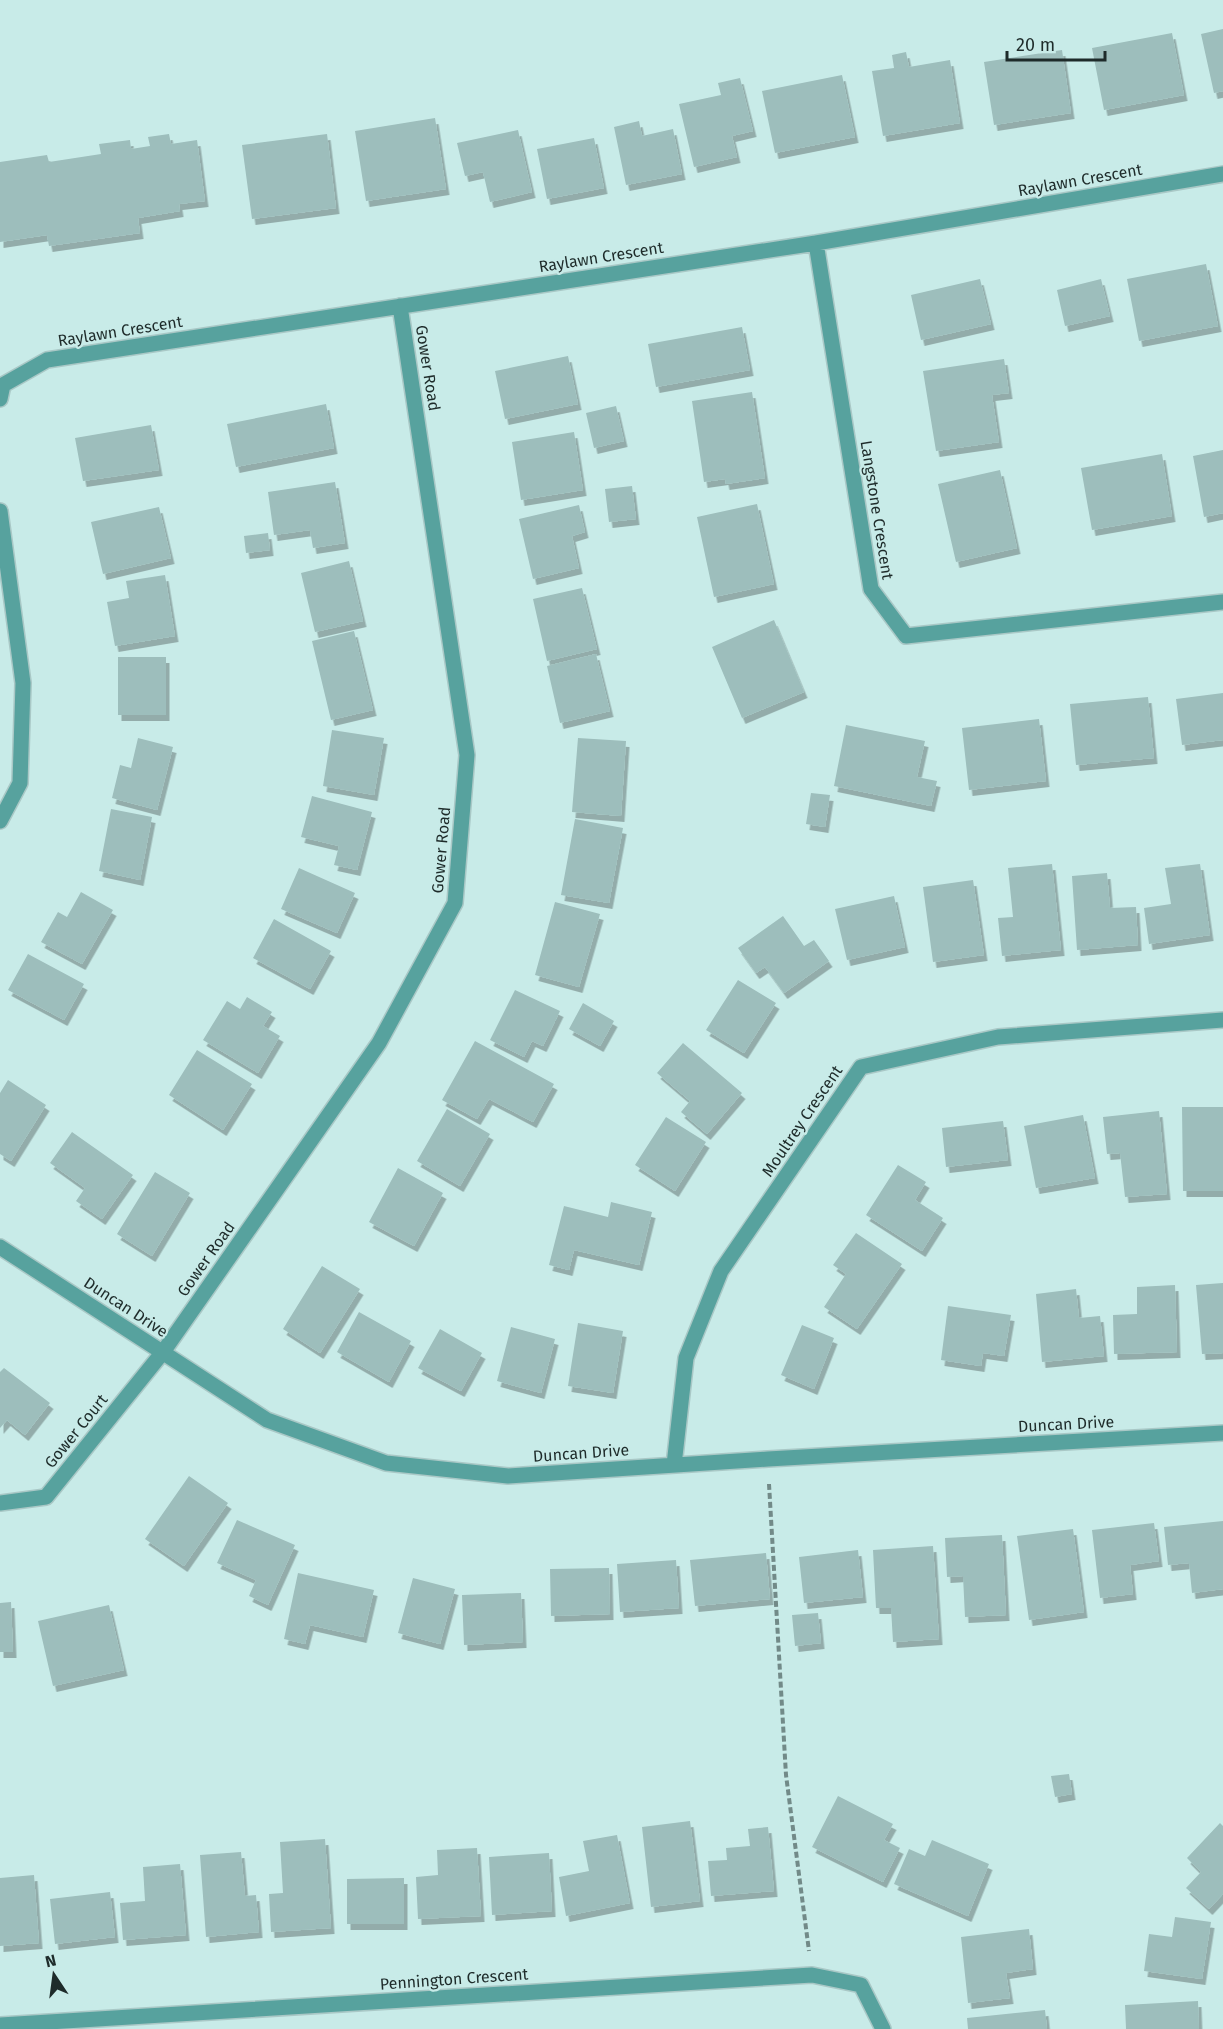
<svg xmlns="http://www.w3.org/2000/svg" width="1223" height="2029" font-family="'Fira Sans',sans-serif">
<defs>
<filter id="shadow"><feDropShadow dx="3.5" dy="6" stdDeviation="0" flood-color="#0004"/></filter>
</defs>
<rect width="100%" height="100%" fill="#c8ebe8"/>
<path fill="#9dbebc" filter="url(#shadow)" d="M1223,29v62l-9,2 -13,-59z
M1172,33l12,62 -80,15 -12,-62z
M1062,50l9,63 -77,12 -10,-63z
M906,52l3,15 41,-7 10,63 -77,13 -11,-65 22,-3 -2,-13z
M842,75l13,62 -80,16 -13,-62z
M740,78l13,53 -21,5 5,21 -43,10 -15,-63 42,-9 -3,-12z
M435,118l11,71 -80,12 -11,-70z
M639,121l3,15 31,-7 9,45 -56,11 -12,-58z
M518,130l14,62 -42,10 -7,-30 -18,4 -8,-33z
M169,134l2,10 26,-4 8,61 -26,3 1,7 -42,7 2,15 -91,13 -2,-11 -47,7v-80l47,-7 2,7 52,-8 -2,-10 31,-4 1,9 19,-3 -2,-9z
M327,134l9,74 -84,11 -10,-74z
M594,138l10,50 -57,11 -10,-50z
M1206,264l12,62 -79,15 -12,-62z
M980,279l11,45 -70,16 -10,-45z
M1101,279l9,37 -45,10 -8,-36z
M742,327l8,43 -94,17 -8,-43z
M568,356l10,48 -73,15 -10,-48z
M1004,359l5,34 -17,2 7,47 -63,9 -13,-80z
M752,392l13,86 -39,6 -1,-5 -21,3 -12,-81z
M326,404l8,44 -98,19 -9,-43z
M616,406l8,35 -30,7 -8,-35z
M151,425l8,45 -76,11 -8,-43z
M574,432l9,58 -62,10 -9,-58z
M1223,450v63l-19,4 -11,-61z
M1162,454l10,62 -80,14 -11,-62z
M1000,470l17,78 -61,14 -18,-78z
M335,482l10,61 -32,5 -3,-18 -36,5 -6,-43z
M632,486l4,33 -27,3 -4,-33z
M757,504l17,80 -60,13 -17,-80z
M579,505l6,27 -13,4 7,32 -46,11 -14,-60z
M159,507l12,51 -68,16 -12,-52z
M268,533l2,17 -24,3 -2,-17z
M349,561l14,60 -48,11 -14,-59z
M165,575l10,61 -60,10 -8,-44 22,-4 -3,-17z
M582,588l15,61 -50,12 -14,-62z
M774,620l30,72 -62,26 -30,-71z
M354,631l19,79 -42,10 -19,-79z
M596,654l14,57 -50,12 -13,-57z
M118,657h48v58h-48z
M1223,693v47l-41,5 -6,-46z
M1148,697l6,61 -78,7 -6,-61z
M1039,719l7,62 -77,9 -7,-62z
M846,725l79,16 -8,36 20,4 -6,25 -97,-20z
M332,730l52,8 -10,57 -51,-9z
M138,738l35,9 -16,63 -45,-12 8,-33 11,3z
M578,738l48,3 -5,75 -49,-4z
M811,793l19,2 -5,32 -19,-3z
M312,796l60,16 -15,58 -23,-5 5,-19 -38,-9z
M111,809l41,8 -12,63 -41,-9z
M575,819l48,9 -14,75 -48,-8z
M1052,864l9,86 -59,6 -4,-38 15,-1 -5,-49z
M1200,864l10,71 -61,9 -5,-36 27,-4 -6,-36z
M299,868l56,25 -18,40 -56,-24z
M1107,873l3,35 26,-1 2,38 -61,5 -5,-74z
M973,880l11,75 -51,7 -10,-75z
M81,892l32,18 -31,54 -41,-22 17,-30 9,5z
M894,896l11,51 -58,13 -12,-51z
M555,902l45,12 -21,73 -44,-12z
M783,916l21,30 10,-6 15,21 -45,32 -19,-26 -9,6 -18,-25z
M274,919l57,32 -21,38 -57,-31z
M28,954l56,30 -20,36 -56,-30z
M738,980l38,23 -32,50 -38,-23z
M515,990l45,21 -17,35 -11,-5 -8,16 -34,-17z
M247,997l25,15 -9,14 17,10 -22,37 -55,-33 24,-39 13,8z
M583,1003l31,18 -14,25 -31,-17z
M475,1041l79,43 -21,38 -44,-23 -12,20 -35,-19z
M683,1043l59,50 -35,41 -26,-22 9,-11 -33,-28z
M197,1050l55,34 -29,46 -54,-35z
M8,1080l38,25 -35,56 -11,-7v-61z
M1182,1107h41v84h-40z
M447,1109l43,25 -30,52 -43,-25z
M1159,1111l8,83 -42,3 -5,-44 -13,1 -4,-37z
M1083,1115l12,63 -59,10 -12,-62z
M666,1117l40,25 -31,49 -40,-26z
M1003,1121l5,39 -62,7 -4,-39z
M72,1132l61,43 -31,44 -26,-18 9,-13 -35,-25z
M898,1165l28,17 -11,18 28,18 -21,33 -56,-36z
M398,1168l45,25 -29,53 -45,-24z
M155,1172l35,21 -38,63 -35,-22z
M611,1202l41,10 -13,53 -65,-15 -5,20 -20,-5 15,-59 44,11z
M856,1233l46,31 -45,65 -33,-22 22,-33 -13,-9z
M322,1266l38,23 -40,64 -37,-24z
M1223,1283v70l-21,1 -6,-69z
M1175,1285l2,67 -63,2 -1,-39 24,-1v-27z
M1076,1289l3,29 21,-2 4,40 -62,6 -6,-68z
M948,1306l63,9 -7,41 -21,-3 -2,13 -40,-6z
M359,1312l52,29 -22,41 -52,-30z
M578,1323l45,8 -10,62 -45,-7z
M802,1325l32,13 -20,51 -33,-14z
M511,1327l44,12 -14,54 -44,-12z
M440,1329l42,24 -21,38 -43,-23z
M4,1368l46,35 -25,32 -18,-15 -7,8v-56z
M189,1476l39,27 -44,63 -39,-27z
M237,1520l58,25 -27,60 -19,-9 7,-16 -39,-17z
M1223,1521v68l-31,4 -3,-30 -21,2 -4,-38z
M1154,1523l5,38 -29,4 3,29 -33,4 -8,-68z
M1073,1529l11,83 -55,8 -12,-84z
M1002,1535l4,80 -41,2 -2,-41 -16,1 -2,-39z
M933,1546l6,93 -46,3 -2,-34h-15l-3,-58z
M858,1550l5,47 -59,6 -5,-46z
M766,1553l4,46 -75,7 -5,-46z
M676,1560l3,48 -59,4 -3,-48z
M609,1568l1,46 -59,2 -1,-47z
M298,1573l76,17 -11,47 -53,-12 -5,19 -21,-5z
M413,1578l42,11 -15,55 -42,-11z
M521,1593l2,49 -59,3 -2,-50z
M11,1602l2,50h-13v-49z
M109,1605l15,65 -71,16 -15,-65z
M818,1613l3,30 -26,3 -3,-31z
M1069,1774l3,20 -17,3 -4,-21z
M838,1796l55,28 -9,16 16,8 -17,34 -71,-35z
M690,1821l10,80 -49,6 -9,-80z
M1220,1823l3,3v68l-14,15 -23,-21 15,-16 -14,-14z
M768,1827l6,64 -63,5 -3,-35 19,-1 -1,-12 24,-2 -2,-17z
M617,1835l13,68 -64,13 -7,-39 30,-6 -6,-30z
M325,1839l6,89 -60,4 -2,-38 14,-1 -3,-51z
M932,1840l57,24 -21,52 -74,-32 15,-35 16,7z
M477,1848l4,68 -63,3 -2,-42 22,-2 -1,-25z
M241,1852l4,44 11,-1 3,37 -53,5 -6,-82z
M549,1853l3,58 -60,4 -3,-58z
M180,1864l6,71 -63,5 -3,-37 25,-2 -2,-34z
M34,1875l5,68 -39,3v-68z
M404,1878v46h-57v-45z
M110,1892l5,45 -60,7 -5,-45z
M1175,1917l36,5 -9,57 -58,-8 5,-37 23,3z
M1029,1929l4,40 -27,4 4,25 -42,5 -7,-66z
M1198,2001l1,28h-73l-1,-24z
M1045,2010l2,19h-79l-1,-11z"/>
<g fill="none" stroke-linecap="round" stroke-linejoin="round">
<defs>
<path id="minor" d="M816,243l55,346 35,47 317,-34
M0,399l3,-14 44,-25 769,-117 407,-69
M0,511l23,172 -3,100 -20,38
M0,1247l267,173 119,43 122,13 260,-17 455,-26
M674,1465l12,-107 35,-87 140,-204 137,-30 225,-17
M0,1503l46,-6 117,-145 216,-309 76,-140 12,-148 -67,-449
M0,2025l812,-50 49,10 22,44"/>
</defs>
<use href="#minor" stroke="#a9c8c6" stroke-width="18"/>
<path stroke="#728a88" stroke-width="4" stroke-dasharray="6 3" stroke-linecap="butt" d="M769,1484l17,291 23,176"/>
<use href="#minor" stroke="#57a29e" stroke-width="15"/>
</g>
<g text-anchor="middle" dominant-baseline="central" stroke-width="4.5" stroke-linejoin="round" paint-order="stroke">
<g font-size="16" fill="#1e2b2a" stroke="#c8ebe8">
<text transform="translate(1080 180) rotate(-10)">Raylawn Crescent</text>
<text transform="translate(601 257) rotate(-9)">Raylawn Crescent</text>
<text transform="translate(120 331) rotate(-9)">Raylawn Crescent</text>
<text transform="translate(428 368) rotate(81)">Gower Road</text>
<text transform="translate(877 510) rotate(81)">Langstone Crescent</text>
<text transform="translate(441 850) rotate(-85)">Gower Road</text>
<text transform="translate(802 1121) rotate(-56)">Moultrey Crescent</text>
<text transform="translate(206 1259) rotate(-55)">Gower Road</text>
<text transform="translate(126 1307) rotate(33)">Duncan Drive</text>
<text transform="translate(1066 1424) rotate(-3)">Duncan Drive</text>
<text transform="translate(76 1431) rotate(-51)">Gower Court</text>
<text transform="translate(581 1453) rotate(-4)">Duncan Drive</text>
<text transform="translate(454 1979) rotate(-4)">Pennington Crescent</text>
</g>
</g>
<g transform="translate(54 1975) rotate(347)" stroke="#c8ebe8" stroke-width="4.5" paint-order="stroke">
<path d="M0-4.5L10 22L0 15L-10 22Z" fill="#1e2b2a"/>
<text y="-9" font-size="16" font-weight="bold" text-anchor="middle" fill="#1e2b2a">N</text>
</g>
<path d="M1007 51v9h98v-9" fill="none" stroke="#1e2b2a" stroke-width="3"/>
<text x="1016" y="51" font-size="18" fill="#1e2b2a" stroke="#c8ebe8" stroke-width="4.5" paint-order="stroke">20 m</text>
</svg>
